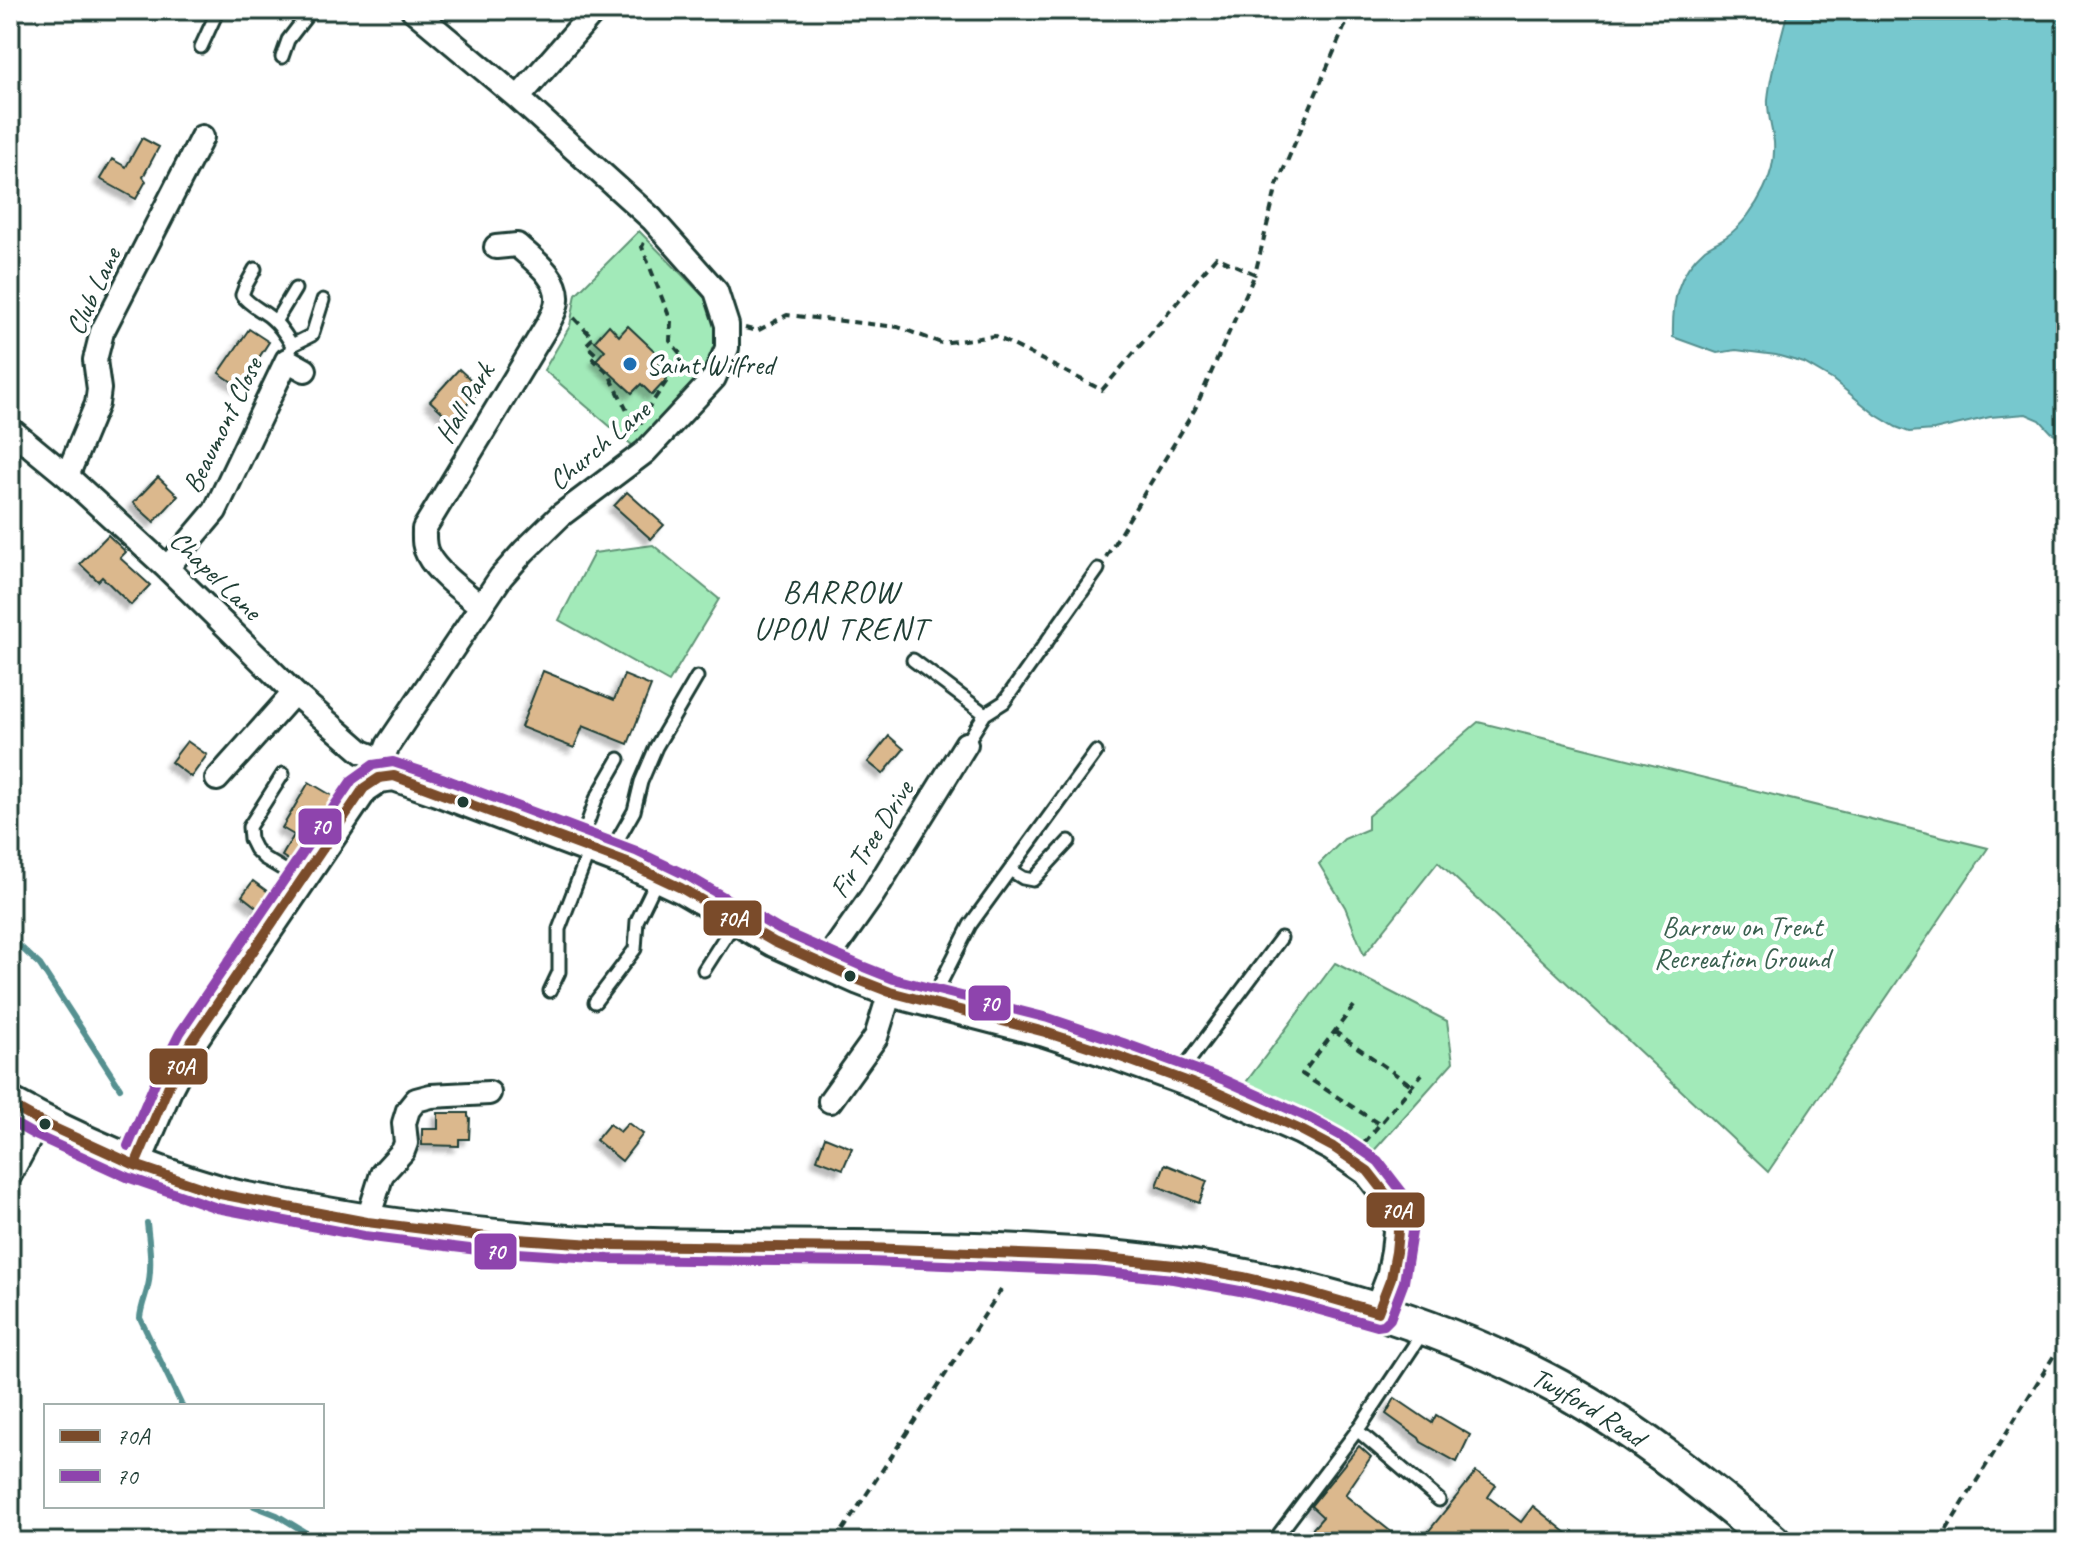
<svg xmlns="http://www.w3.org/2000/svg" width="2076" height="1552" font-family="Caveat,sans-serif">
<defs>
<filter id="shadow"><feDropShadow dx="-5.5" dy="5.5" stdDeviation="2" flood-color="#0004"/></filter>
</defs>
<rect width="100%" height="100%" fill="#fff"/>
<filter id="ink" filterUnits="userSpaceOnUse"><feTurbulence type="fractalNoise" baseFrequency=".0125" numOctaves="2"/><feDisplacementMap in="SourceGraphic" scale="16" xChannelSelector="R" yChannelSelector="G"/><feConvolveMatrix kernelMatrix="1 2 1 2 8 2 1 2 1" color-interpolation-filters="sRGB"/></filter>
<g filter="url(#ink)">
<path fill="#a2eab9" stroke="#609476" stroke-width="2" d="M639,231l68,69 12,32 -2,20 -13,26 -71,68 -89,-76 26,-44 6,-32z
M653,545l66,54 -50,83 -110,-62 35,-67z
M1478,722l510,126 -220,324 -330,-310 -74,93 -19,-48 -26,-43 25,-25 24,-10v-13z
M1335,963l112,58 6,41 -82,92 -127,-69z"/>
<path fill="#77c8ce" stroke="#549090" stroke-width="2" d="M1788,10h278v430l-15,-8 -11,-12 -14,-6 -36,3 -56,13 -25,2 -13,-5 -20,-12 -43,-35 -29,-17 -28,-8 -40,-5 -19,3 -44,-16c-1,-35 4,-64 32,-88 7,-5 15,-8 21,-12 16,-11 30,-31 38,-48 7,-14 11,-32 10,-47 -2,-14 -7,-29 -6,-43 3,-31 13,-59 20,-89z"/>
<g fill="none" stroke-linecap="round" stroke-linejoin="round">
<path stroke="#549090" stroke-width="6" d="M10,937l30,28 80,123
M147,1223c2,19 5,38 2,58 -2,13 -8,24 -9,37l42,88
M254,1506l23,9 44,27"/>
</g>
<path fill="#dbb88d" stroke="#1f3d34" stroke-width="2" filter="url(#shadow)" d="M142,138l17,9 -16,30 3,4 -10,18 -36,-20 12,-20 14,8z
M609,325l10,11 9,-10 35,33 -7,8 11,12 -15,16 -11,-11 -9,9 -36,-33 9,-10 -10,-9z
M249,329l20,13 -29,45 -21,-14z
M459,369l22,20 -29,32 -22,-20z
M158,477l20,19 -24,26 -21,-19z
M627,492l37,33 -13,14 -37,-33z
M108,535l18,17 -6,6 30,27 -19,20 -29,-28 -4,4 -18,-17z
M543,671l71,29 10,-25 27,11 -23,58 -45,-18 -9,22 -53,-21z
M889,736l15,13 -21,25 -15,-12z
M187,741l20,14 -16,22 -20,-15z
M309,782l27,16 -43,65 -11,-7 12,-21 -12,-7z
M253,881l18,13 -11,16 -18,-14z
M438,1113h30v4l2,1 -1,21h-10v7l-37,-1v-16h16z
M628,1123l15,11 -21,27 -26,-21 13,-16 11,8z
M825,1137l27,11 -9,21 -26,-10z
M1165,1164l42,17 -8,22 -42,-17z
M1395,1398l37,25 4,-8 34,20 -13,27 -36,-20 -2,-4 -33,-24z
M1359,1446l12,11 -26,38 59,47h-103l22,-25 -12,-11z
M1476,1472l20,13 -8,12 33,25 12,-16 45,36h-158z"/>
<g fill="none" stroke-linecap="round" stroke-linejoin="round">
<defs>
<path id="service" d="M201,47l17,-37
M282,57l6,-17 23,-30
M255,269l-10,18 -3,8c7,10 18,14 28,22 9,7 16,18 22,28l-5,15
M275,322l20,-33
M292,345l20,-10 11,-35
M913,660l72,54 -19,30
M985,714l19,-12 94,-133
M283,774l-34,53 1,12 5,10 9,9 37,22
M580,844l16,-45 23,-40
M609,855l25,-44 7,-29 15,-35 41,-70
M1010,870l13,8 10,2 36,-39
M704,970l32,-50
M550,991l9,-19v-43l30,-78
M595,1002l40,-53 2,-28 21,-43
M931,1002l39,-77 126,-173
M1177,1077l104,-139
M1357,1430l82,70
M1273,1542l89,-118 61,-92"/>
<path id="minor" d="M518,98l77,-88
M10,429l57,47 100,92 127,125 68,59 20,8
M67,476l30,-72 2,-15 -4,-29 7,-28 100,-195
M167,568l48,-57 72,-151 18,10
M481,606c-16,-13 -44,-33 -53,-51 -5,-9 -4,-17 -4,-26l124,-205c3,-7 9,-15 9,-24 2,-23 -25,-41 -40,-55l-21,2
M379,778l3,-18 6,-15 113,-168 23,-26 37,-36 84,-63 69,-74 13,-30v-23l-11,-34 -64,-72 -134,-121 -105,-88
M217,779l77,-86
M824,964l48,-68 94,-152
M830,1101l46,-64 14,-45
M10,1175l29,-54
M367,1222l15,-48 21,-23 3,-8 -2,-20 4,-13 8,-10 15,-4 58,-3"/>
<path id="tertiary" d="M135,1165l34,-80 23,-44 172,-253 15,-10 15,-2 43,15 193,73 51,24 93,54 85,38 31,12 155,40 73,24 98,36 85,38 32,17 35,24 22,28 6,12 2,20 -2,21 -5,26 -13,34"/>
<g id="primary">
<path id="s1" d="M10,1105c65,36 134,66 206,87 17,6 36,9 54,12 49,10 98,19 148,25 64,7 130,14 195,16 186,6 374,-4 559,20 122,15 264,58 373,115 83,43 156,102 228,162"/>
</g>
</defs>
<use href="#service" stroke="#1f3d34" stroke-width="17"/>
<use href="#minor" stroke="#1f3d34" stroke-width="28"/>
<use href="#tertiary" stroke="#1f3d34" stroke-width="34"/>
<use href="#primary" stroke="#1f3d34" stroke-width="40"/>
<path stroke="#1f3d34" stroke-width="4" stroke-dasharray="8 6" stroke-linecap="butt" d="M574,318l19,20 -7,7 11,10 -4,4 16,15 28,57
M745,328l12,3 30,-16 111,12 43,16 54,-7 107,54 114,-133 39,17 22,-89 67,-157 11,-18
M641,424l4,-11 38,-56 -13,-16 1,-20 -29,-74 3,-7
M1106,557l89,-148 60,-135
M1354,1006l-52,68 77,50
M1334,1031l77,54
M1364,1143l58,-69
M835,1542l166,-252
M1939,1542l127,-206"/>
<use href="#service" stroke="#fff" stroke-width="11"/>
<use href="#minor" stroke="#fff" stroke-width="22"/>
<use href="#tertiary" stroke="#fff" stroke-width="28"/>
<use href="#primary" stroke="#fff" stroke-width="34"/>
<defs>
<path id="bus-1" d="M394,776l236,88 51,24 93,54 85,38 31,12 155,40 73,24 98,36 85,38 32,17 35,24 22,28 6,12 2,20 -2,21 -5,26 -13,34 -73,-21 -62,-14 -68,-12 -79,-8 -227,-9 -260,-3 -121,-8 -121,-15 -147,-28 -85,-29 34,-80 23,-44 172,-253 15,-10z
M10,1105l29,16 96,44"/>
<path id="bus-2" d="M10,1121l23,13 96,44
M128,1146l28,-66 24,-47 172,-253 21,-15 20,-3 49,16 194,73 52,25 92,54 84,37 30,12 154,39 75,25 99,36 85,38 33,18 38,26 24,31 8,16 2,24 -8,50 -14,37 -6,6 -7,1 -75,-21 -62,-14 -67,-12 -78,-8 -226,-9 -260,-3 -123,-8 -122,-15 -147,-28 -87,-30"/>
</defs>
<use href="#bus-1" stroke="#fff" stroke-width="16"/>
<use href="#bus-2" stroke="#fff" stroke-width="16"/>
<use href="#bus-1" stroke="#7a4b2a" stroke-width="10"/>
<use href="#bus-2" stroke="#8e44ad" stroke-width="10"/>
</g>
</g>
<circle fill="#1f6fb2" stroke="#fff" stroke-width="3" cx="630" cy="364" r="8"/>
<g fill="#1f3d34" stroke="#fff" stroke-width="3">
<circle cx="463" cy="802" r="7"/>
<circle cx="850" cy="976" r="7"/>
<circle cx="45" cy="1124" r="7"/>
</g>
<g text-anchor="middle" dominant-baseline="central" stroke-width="8" stroke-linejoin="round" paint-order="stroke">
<g font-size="28" fill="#1f3d34" stroke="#fff">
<text transform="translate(93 291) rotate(-65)">Club Lane</text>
<text transform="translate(464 403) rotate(-59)">Hall Park</text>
<text transform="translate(222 425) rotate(-64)">Beaumont Close</text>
<text transform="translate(599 445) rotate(-40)">Church Lane</text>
<text transform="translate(216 575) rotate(44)">Chapel Lane</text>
<text transform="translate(871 839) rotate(-58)">Fir Tree Drive</text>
<text stroke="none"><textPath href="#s1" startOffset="1628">Twyford Road</textPath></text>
</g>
<g font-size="28" fill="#1f3d34" stroke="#fff" text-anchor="start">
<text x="646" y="364">Saint Wilfred</text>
</g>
<g font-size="28" fill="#39604f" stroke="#fff">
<text x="1742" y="926">Barrow on Trent<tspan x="1742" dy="32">Recreation Ground</tspan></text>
</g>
<g font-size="32" letter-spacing="2" fill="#1f3d34" stroke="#fff">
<text x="841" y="591">BARROW<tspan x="841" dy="37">UPON TRENT</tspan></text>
</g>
</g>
<g stroke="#fff" stroke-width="3">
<rect x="297" y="807" width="46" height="39" rx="8" fill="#8e44ad"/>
<rect x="702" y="899" width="61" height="38" rx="8" fill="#7a4b2a"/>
<rect x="967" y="984" width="45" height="38" rx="8" fill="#8e44ad"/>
<rect x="148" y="1047" width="61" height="39" rx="8" fill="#7a4b2a"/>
<rect x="1365" y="1191" width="61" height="38" rx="8" fill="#7a4b2a"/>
<rect x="473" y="1232" width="45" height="39" rx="8" fill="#8e44ad"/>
</g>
<g font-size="22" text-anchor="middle" font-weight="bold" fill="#fff">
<text x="320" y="834">70</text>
<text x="732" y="926">70A</text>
<text x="989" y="1011">70</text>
<text x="179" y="1074">70A</text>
<text x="1396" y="1218">70A</text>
<text x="495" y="1259">70</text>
</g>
<rect width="2076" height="1552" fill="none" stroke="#fff" stroke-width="40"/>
<rect x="20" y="20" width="2036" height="1512" fill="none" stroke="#1f3d34" stroke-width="3" filter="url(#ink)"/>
<rect x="44" y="1404" width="280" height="104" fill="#ffffff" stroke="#a5b1ae" stroke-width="2"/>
<rect x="60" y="1430" width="40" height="12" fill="#7a4b2a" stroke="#a5b1ae" stroke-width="2"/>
<text x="116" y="1444" font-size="24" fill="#1f3d34">70A</text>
<rect x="60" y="1470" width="40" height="12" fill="#8e44ad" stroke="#a5b1ae" stroke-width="2"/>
<text x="116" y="1484" font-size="24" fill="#1f3d34">70</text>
</svg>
